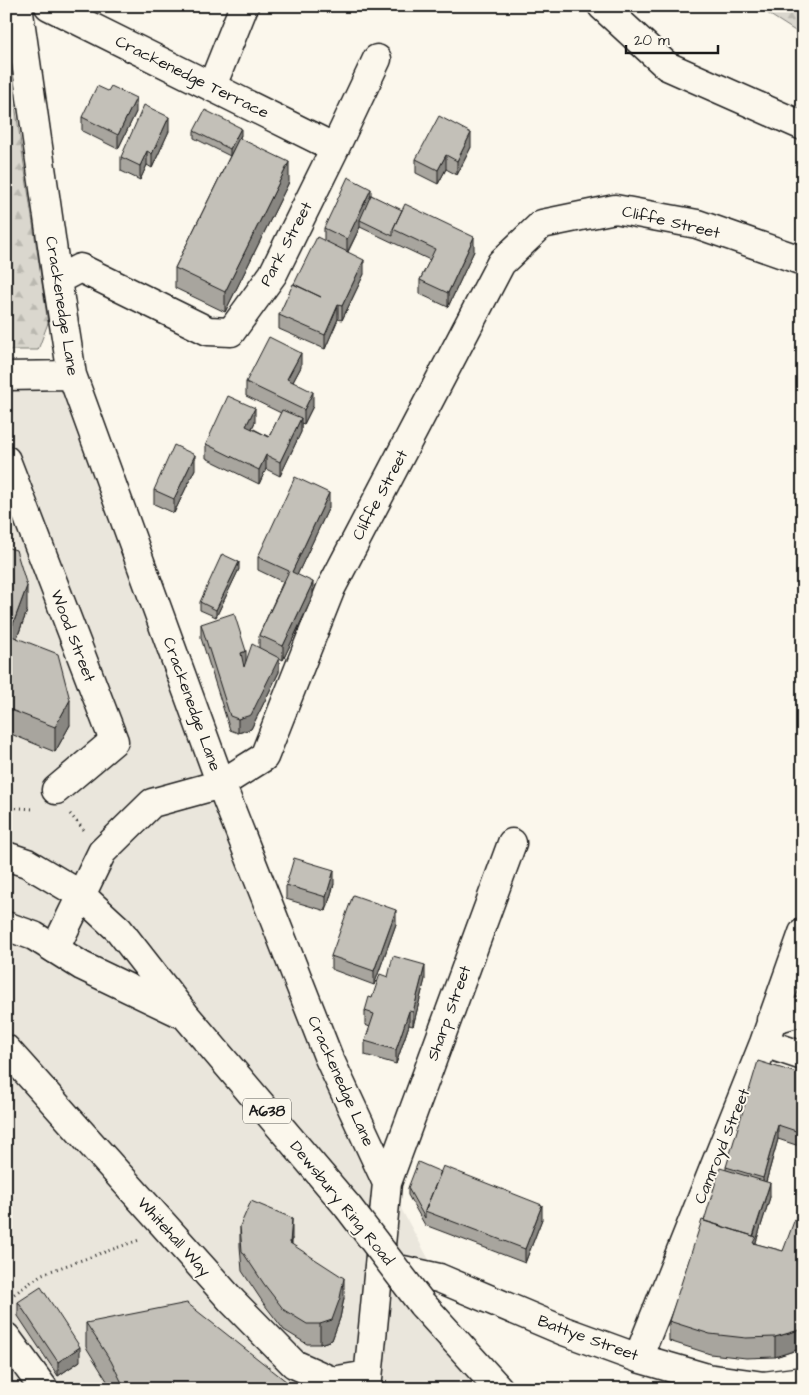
<svg xmlns="http://www.w3.org/2000/svg" width="809" height="1395" font-family="'Architects Daughter',sans-serif">
<defs>
<pattern id="forest-firs" width="22" height="20" patternUnits="userSpaceOnUse" patternTransform="scale(1.25)"><rect width="22" height="20" fill="#dad7ce"/><path d="M5 1l3.5 6h-7zM16 11l3.5 6h-7z" fill="#bab8b0"/></pattern>
</defs>
<rect width="100%" height="100%" fill="#fbf7ec"/>
<filter id="ink" filterUnits="userSpaceOnUse"><feTurbulence type="fractalNoise" baseFrequency=".02" numOctaves="2"/><feDisplacementMap in="SourceGraphic" scale="10" xChannelSelector="R" yChannelSelector="G"/><feConvolveMatrix kernelMatrix="1 2 1 2 8 2 1 2 1" color-interpolation-filters="sRGB"/></filter>
<g filter="url(#ink)">
<path fill="#eae6dc" d="M72,375l315,808 52,95 -17,26 77,85h-493v-1013z"/>
<path fill="url(#forest-firs)" stroke="#7b7a75" d="M756,6h47v30z
M6,45l42,278 -10,27h-32z"/>
<g fill="none" stroke-linecap="round" stroke-linejoin="round">
<defs>
<path id="minor" d="M18,6l39,274 15,95 149,409 107,272 59,127 -20,206
M49,6l286,142
M602,6l65,60 136,60
M212,86l32,-80
M57,280l23,-12 128,63 23,1 42,-58 62,-126 42,-89
M6,376l66,-1
M6,460l108,281 -58,49
M55,949l47,-97 50,-49 69,-19 43,-27 67,-169 170,-325 41,-39 73,-15 82,15 106,37
M771,1020l32,-9
M764,1043l39,13
M6,1049l226,252 62,63 38,17 36,-6
M387,1183l125,-340
M380,1265l59,13 125,53 74,27 69,20 57,8 39,-5
M6,1337l38,52
M638,1358l126,-315 39,-110"/>
<path id="highway" d="M6,856l21,7 54,32 38,35 67,86 162,191
M6,926l28,10 48,30 98,47
M422,1304l77,85"/>
</defs>
<use href="#minor" stroke="#1c1c1c" stroke-width="31"/>
<use href="#highway" stroke="#1c1c1c" stroke-width="31"/>
<path stroke="#1c1c1c" stroke-width="3" stroke-dasharray="1 4" stroke-linecap="butt" d="M6,807l27,2
M70,814l14,16
M6,1300l36,-26 97,-34"/>
<use href="#minor" stroke="#fbf7ec" stroke-width="28"/>
<use href="#highway" stroke="#fbf7ec" stroke-width="28"/>
<defs>
<path id="highway-bridge" d="M348,1207l74,97"/>
</defs>
<use href="#highway-bridge" stroke="#1c1c1c" stroke-width="31" stroke-linecap="butt"/>
<use href="#highway-bridge" stroke="#fbf7ec" stroke-width="28"/>
</g>
<path fill="#a8a59e" stroke="#1c1c1c" d="M108,91l28,21 -18,37 -36,-18v-14z
M169,131l-17,37 -5,-3 -7,15 -19,-9v-14z
M194,131l47,4 -1,3 49,44 -64,130 -50,-24v-20l55,-112 -36,-18z
M471,147l-14,28 -11,-6 -8,15 -22,-11v-14z
M371,195l103,56 -26,56 -28,-13v-14l10,-20 -70,-33 -12,25 16,22 -22,46 -4,-1 -13,30 -46,-20v-14l15,-31 30,-44v-12z
M301,367l-8,15 20,24 -9,18 -3,-1v9l-21,44 -14,-7 -7,15 -53,-26v-14l49,-22 -3,6 17,9 12,-24 -35,-17v-14z
M195,469l-21,44 -20,-9v-14z
M329,507l-32,68 16,21 -30,64 -4,-2v14l-28,57 -13,4 -8,-3 -29,-92v-14l45,37 13,-13v-13l24,-53 -25,-12v-13z
M6,547l21,64 -10,27 53,87 -15,27 -49,-20z
M239,569l-23,48 -16,-7v-8z
M334,884l-8,27 -40,-12v-14z
M396,924l-22,61 -43,-16v-13z
M388,977l37,2 -12,47 -4,-1 -13,39 -31,-9v-14l5,-14 -5,-2v-14l7,-13z
M803,1075l-4,71 -21,-7 -12,43 4,15 -14,45v2l27,7 19,-38 1,-5v140l-28,9 -29,1 -36,-4 -41,-13v-20l35,-100 22,-51v-3z
M408,1188l134,31 -17,44 -100,-38 -17,-30z
M240,1226l52,12v6l52,54 -4,20 -8,22 -12,4h-13l-23,-14 -20,-26 -22,-33 -2,-25z
M18,1302l62,59 -22,15 -40,-60z
M86,1323l210,66h-184l-26,-42z"/>
<path fill="#888681" stroke="#1c1c1c" d="M136,98v14l-18,37v-14z
M169,117v14l-17,37v-14z
M241,128v7l-11,21v-7z
M471,133v14l-14,28v-14z
M147,151v14l-7,15v-14z
M446,155v14l-8,15v-14z
M289,162v20l-64,130v-20z
M371,189v14l-11,17v7l-13,26v-14z
M474,237v14l-26,56v-14z
M364,260v14l-22,46v-14z
M338,305v14l-13,30v-14z
M301,353v14l-14,26v-14z
M313,392v14l-9,18v-14z
M255,408v14l-9,18v-14z
M301,418v14l-21,44v-14z
M195,455v14l-21,44v-14z
M266,455v14l-7,15v-14z
M329,493v14l-37,79v-14z
M239,562v7l-23,48v-7z
M313,582v14l-30,64v-14z
M27,586v25l-18,48v-24z
M246,651v14l-5,2v-14z
M279,658v14l-28,57 -13,4v-14z
M70,700v25l-15,27v-25z
M334,870v14l-8,27v-14z
M396,910v14l-22,61v-14z
M425,965v14l-12,47v-14z
M409,1011v14l-13,39v-14z
M803,1120v14l-4,12v-14z
M778,1125v14l-15,53v-14z
M770,1183v14l-14,45v15l-4,-16z
M542,1205v14l-17,44v-14z
M292,1218v20l-2,25v-20z
M344,1278v20l-4,20 -8,22 -12,4v-20z
M803,1329v19l-28,9v-20z
M80,1347v14l-22,15v-14z"/>
<path fill="#c3c0b8" stroke="#1c1c1c" d="M97,86l11,5 3,-5 25,12 -18,37 -36,-18z
M144,105l25,12 -17,37 -5,-3 -7,15 -19,-9z
M205,110l36,18 -11,21 -36,-18z
M439,116l32,17 -14,28 -11,-6 -8,15 -22,-11z
M239,138l50,24 -64,130 -50,-24z
M348,177l23,12 -24,50 -23,-11z
M371,195l31,15 -9,19v7l-33,-16z
M405,204l69,33 -26,56 -28,-13 15,-31 -42,-20z
M317,237l47,23 -22,46 -4,-1 -13,30 -46,-20 14,-31 28,13 -27,-13z
M269,337l32,16 -14,26 26,13 -9,18 -58,-28z
M228,396l27,12 -9,18 23,11 13,-27 19,8 -21,44 -14,-7 -7,15 -53,-26z
M174,445l21,10 -21,44 -20,-9z
M295,477l34,16 -37,79 21,10 -30,64 -24,-11 30,-64 -31,-14z
M6,547l10,3 11,36 -18,49 49,19 12,46 -15,27 -49,-19z
M222,554l17,8 -23,48 -16,-8z
M234,613l12,38 -5,2 3,14 8,-23 27,14 -28,57 -13,4 -8,-3 -29,-92z
M294,858l40,12 -8,27 -40,-12z
M353,895l43,15 -22,61 -43,-15z
M393,956l32,9 -12,47 -4,-1 -13,39 -31,-9 9,-27 -9,-3 4,-14 3,1 8,-24 8,3z
M758,1061l45,14v45l-4,12 -21,-7 -15,53 -37,-11z
M418,1162l23,10 -16,39v7l-17,-30z
M443,1166l99,39 -17,44 -100,-38z
M720,1168l50,15 -17,53 -49,-15z
M251,1201l41,17 -2,25 54,35 -4,20 -8,22 -12,4h-13l-23,-14 -20,-26 -22,-33 -2,-25z
M803,1213v116l-28,8 -29,1 -36,-4 -41,-13 33,-101 54,17 -3,6 30,8 13,-35z
M41,1287l39,60 -22,15 -40,-60z
M187,1303l109,86h-171l-14,-28 -25,-38z"/>
</g>
<g text-anchor="middle" dominant-baseline="central" stroke-width="4" stroke-linejoin="round" paint-order="stroke">
<rect fill="#fbf7ec" stroke="#5f5e5a" stroke-width="1" x="243" y="1098.5" width="48" height="25" rx="4"/>
<g font-size="15" font-weight="bold" fill="#1c1c1c">
<text x="267" y="1111">A638</text>
</g>
<g font-size="16" fill="#1c1c1c" stroke="#fbf7ec">
<text transform="translate(192 77) rotate(26)">Crackenedge Terrace</text>
<text transform="translate(671 222) rotate(13)">Cliffe Street</text>
<text transform="translate(286 244) rotate(-62)">Park Street</text>
<text transform="translate(62 306) rotate(81)">Crackenedge Lane</text>
<text transform="translate(380 495) rotate(-62)">Cliffe Street</text>
<text transform="translate(73 636) rotate(69)">Wood Street</text>
<text transform="translate(192 704) rotate(70)">Crackenedge Lane</text>
<text transform="translate(449 1013) rotate(-70)">Sharp Street</text>
<text transform="translate(341 1081) rotate(66)">Crackenedge Lane</text>
<text transform="translate(722 1146) rotate(-68)">Camroyd Street</text>
<text transform="translate(342 1203) rotate(51)">Dewsbury Ring Road</text>
<text transform="translate(174 1237) rotate(48)">Whitehall Way</text>
<text transform="translate(588 1338) rotate(20)">Battye Street</text>
</g>
</g>
<rect width="809" height="1395" fill="none" stroke="#fbf7ec" stroke-width="25"/>
<rect x="12" y="12" width="784" height="1370" fill="none" stroke="#1c1c1c" stroke-width="2" filter="url(#ink)"/>
<path d="M626 45v8h92v-8" fill="none" stroke="#1c1c1c" stroke-width="2.5"/>
<text x="634" y="45" font-size="15" fill="#1c1c1c" stroke="#fbf7ec" stroke-width="4" paint-order="stroke">20 m</text>
</svg>
